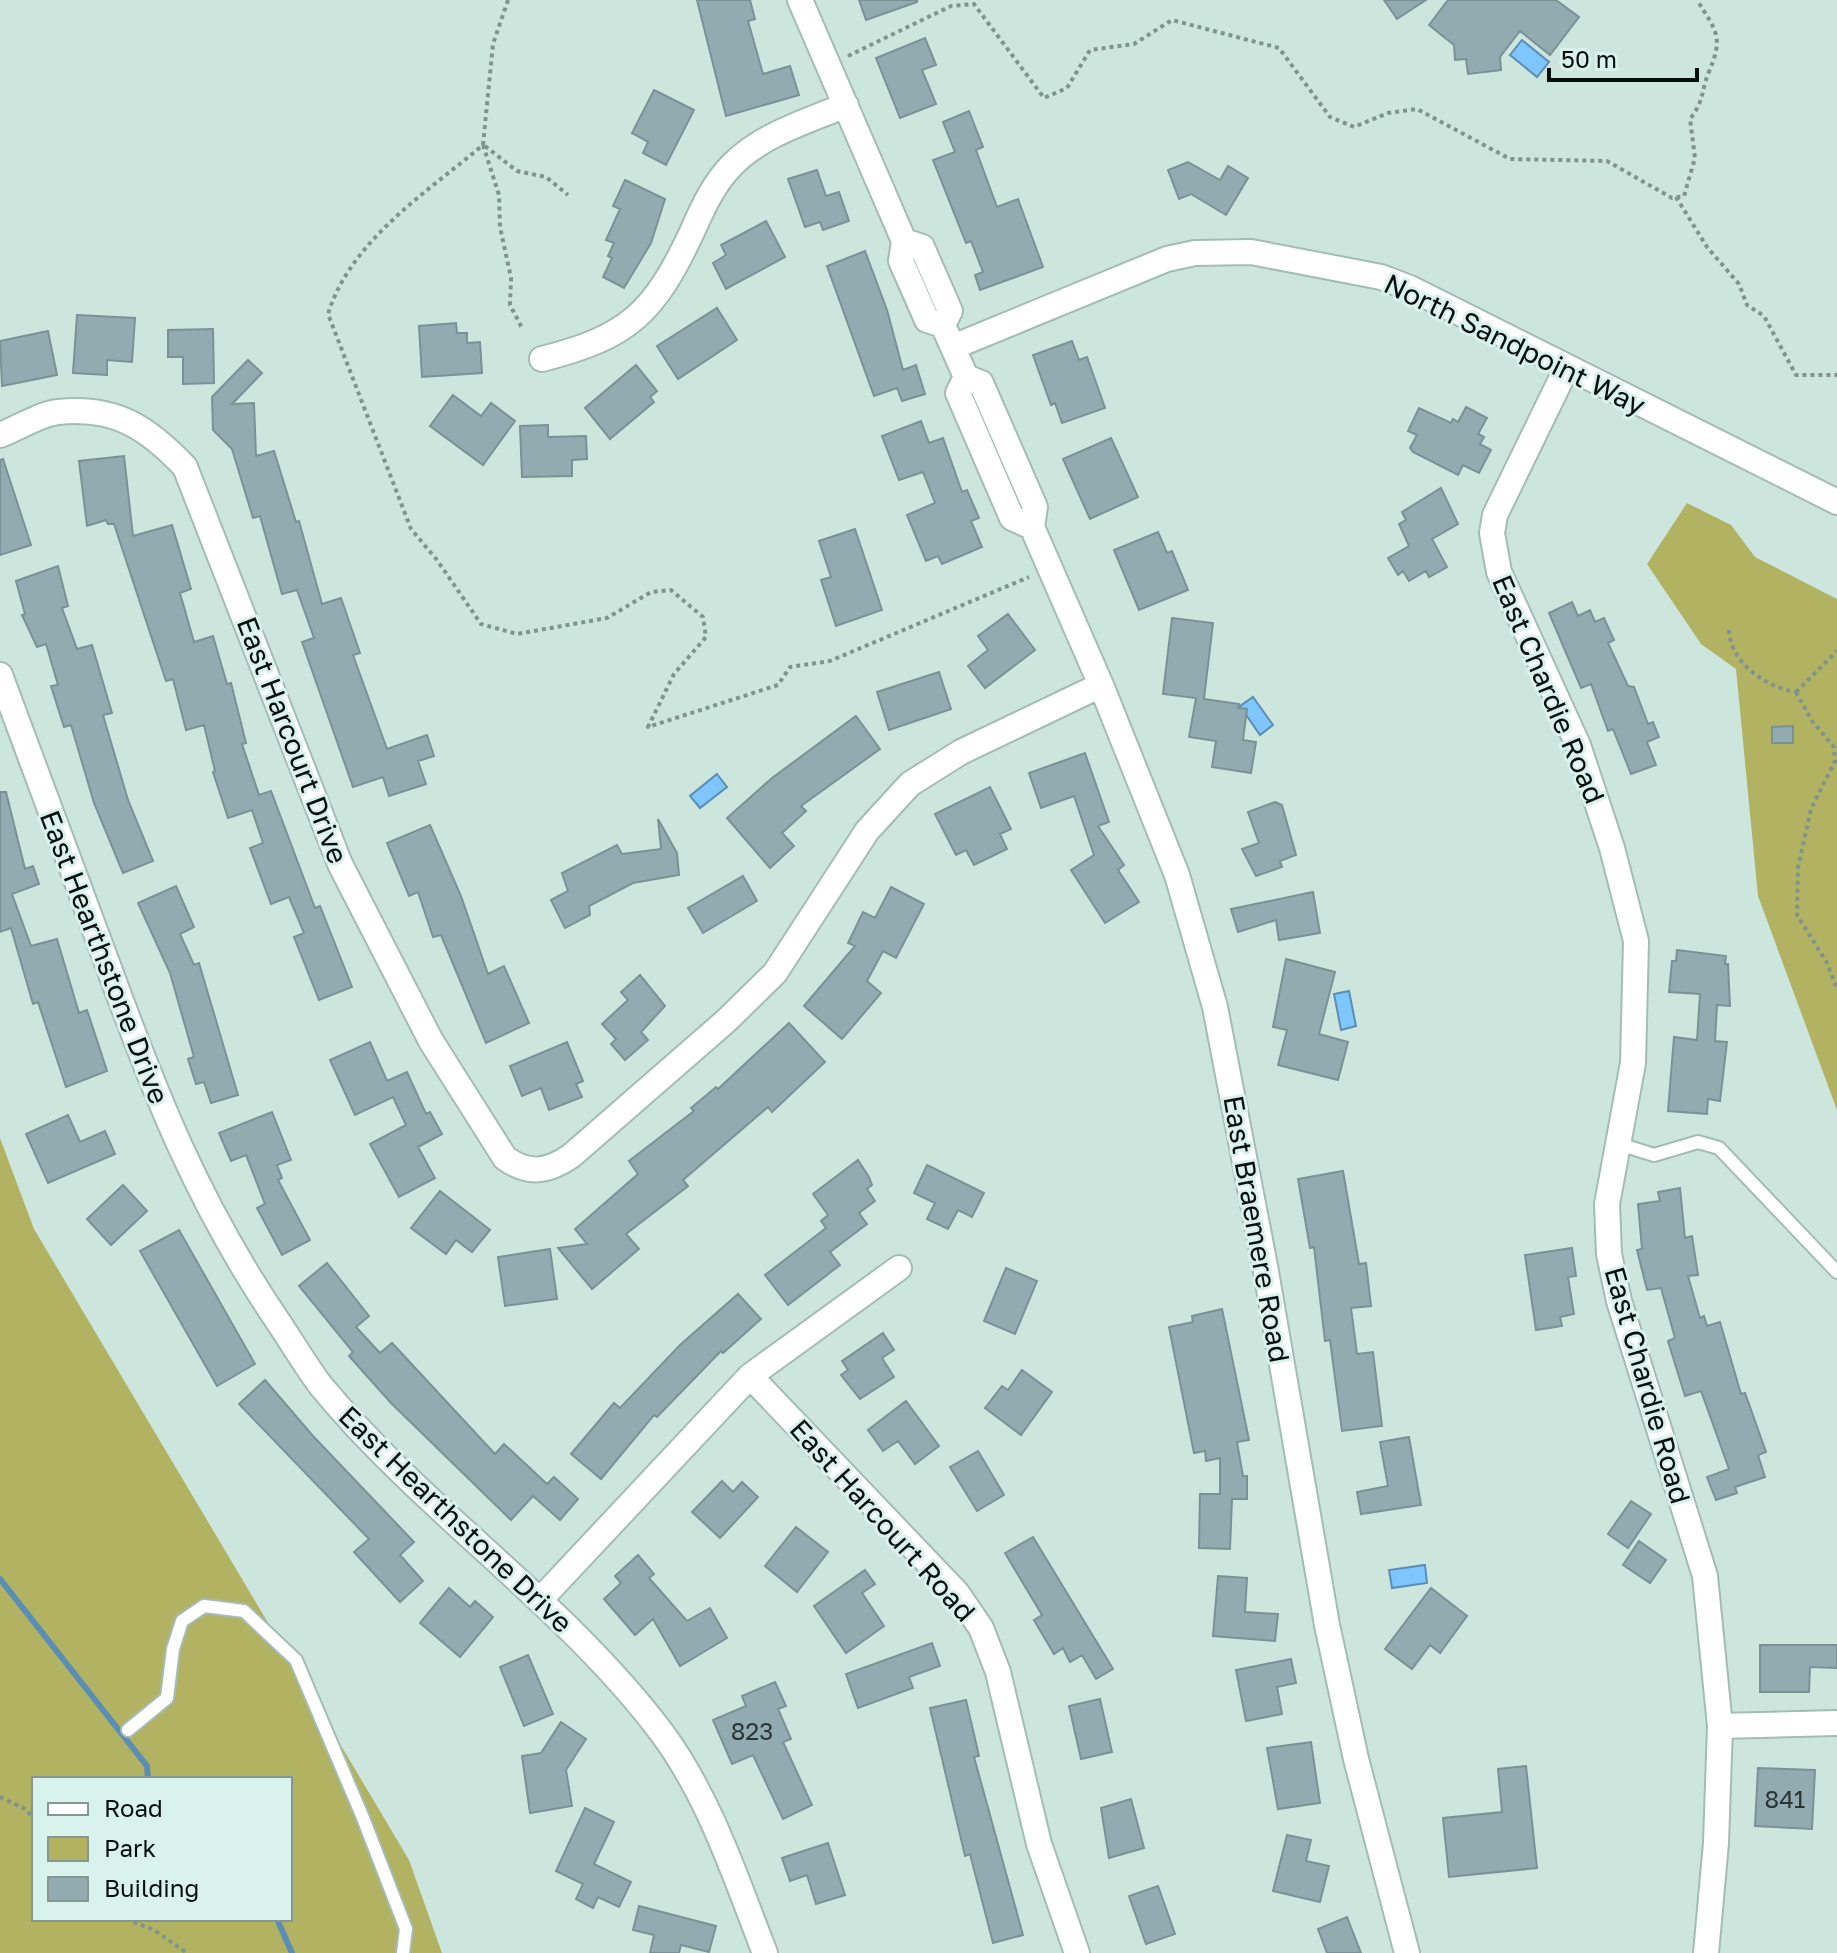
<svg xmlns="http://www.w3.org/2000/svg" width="1837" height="1953" font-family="'Golos Text',sans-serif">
<rect width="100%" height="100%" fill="#cce6de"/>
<path fill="#b1b363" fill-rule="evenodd" d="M1687,503l44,22 24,32 82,42v511l-79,-214 -22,-227 -35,-25 -54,-80z
M0,1138l34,91 375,631 33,93h-442zM34,1779h256v140h-256z"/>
<path fill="#7fc5fe" stroke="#5b8eb5" stroke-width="2" d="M1522,40l27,22 -12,15 -27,-22z
M1253,697l20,28 -13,10 -20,-29z
M717,774l10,13 -27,21 -10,-12z
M1349,991l7,35 -15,4 -7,-36z
M1425,1565l2,18 -35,5 -3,-18z"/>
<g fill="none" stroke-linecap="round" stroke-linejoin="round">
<path stroke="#5b8eb5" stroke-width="6" d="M0,1579l147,187 1,13
M277,1919l15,34"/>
</g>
<path fill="#92abb0" stroke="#799296" stroke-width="2" d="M697,0h53l5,19 -7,2 15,53 27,-8 9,29 -73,21z
M859,0h58v2l-51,18z
M1384,0h42l-29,19z
M1448,0h108l23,17 -29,38 -30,-24 -20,26 1,13 -33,4 -2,-15 -11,1 -1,-15 -25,-20z
M925,38l11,27 -14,5 14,34 -36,14 -24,-60z
M654,90l40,20 -28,55 -23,-12 5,-11 -16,-9z
M969,111l14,36 -7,3 21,57 21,-8 25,68 -63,23 -5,-15 8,-3 -12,-31 -5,2 -33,-83 22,-8 -12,-30z
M1188,162l32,18 8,-14 20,12 -22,37 -35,-21 -12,5 -11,-29z
M817,170l9,26 13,-4 10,29 -26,9 -3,-8 -15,5 -17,-48z
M625,180l40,19 -14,44 -27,45 -21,-11 9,-19 -4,-2 6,-13 -8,-3 14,-31 -7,-3z
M766,221l19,36 -59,32 -13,-26 13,-8 -5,-10z
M865,251l22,59 16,60 13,-5 9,29 -23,7 -5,-13 -23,8 -47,-130z
M717,308l20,32 -59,39 -21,-33z
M77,315l58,3 -3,44 -25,-2v15l-34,-2z
M456,323l1,10h10v10l13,-1 2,31 -60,4 -3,-51z
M213,329l1,54 -31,1v-27h-15v-27z
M48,331l9,44 -55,11 -2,-45z
M1072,341l7,19 8,-3 18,51 -43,15 -7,-20 -4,2 -18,-50z
M248,360l14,13 -30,31 22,-1 2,53 18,-5 22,71 3,-1 23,83 19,-6 19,55 -7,2 34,94 40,-14 7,21 -16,5 8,23 -37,12 -6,-19 -30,10 -51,-145 12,-4 -17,-48 -15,4 -22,-78 -7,2 -21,-69 -19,-19 -1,-33z
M636,365l21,26 -7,6 4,5 -44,37 -25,-31z
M453,395l28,21 10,-13 24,18 -32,44 -53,-39z
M1466,407l21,11 -9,16 6,3 -4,7 11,6 -12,23 -16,-8 -5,10 -45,-23 -3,-4 7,-13 -9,-4 11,-23 32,15 2,-4 5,3z
M921,421l8,22 14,-5 19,54 5,-2 12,28 -8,3 11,26 -40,17 -4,-8 -12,5 -19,-46 28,-12 -12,-31 -24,8 -17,-44z
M548,425v12l38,-1 1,23 -15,1v16l-50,1 -2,-51z
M1111,438l27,59 -48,22 -27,-60z
M124,456l9,80 39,-11 19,64 -11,4 14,49 19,-6 14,48 4,-1 15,60 -4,1 17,51 12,-4 44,117 5,-2 32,81 -33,13 -25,-63 10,-4 -15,-36 -18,7 -21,-56 13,-5 -11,-33 -24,8 -15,-46 2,-1 -11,-46 -18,5 -13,-51 -7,2 -52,-157h-6l-2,-4 -19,6 -8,-65z
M3,459l28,86 -31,10v-95z
M1441,488l17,36 -26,15 15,28 -18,10 -3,-6 -17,10 -6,-10 -5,4 -10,-17 21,-12 -10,-22 7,-4 -4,-8z
M855,529l27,81 -46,16 -15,-46 10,-3 -12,-36z
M1158,532l9,21 5,-2 16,39 -49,20 -25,-60z
M58,566l10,40 -6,2 15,41 15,-4 20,68 -9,2 25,85 25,61 -30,12 -29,-70 -23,-78 -7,2 -13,-41 7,-1 -12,-41 -9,3 -15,-32 3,-1 -9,-33z
M1572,602l6,14 12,-6 5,12 9,-4 10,22 -6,3 20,43 6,1 14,37 5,-2 6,15 -12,5 9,23 -25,9 -18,-45 -5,2 -17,-47 -10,4 -32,-75z
M1008,614l27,36 -50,38 -17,-22 20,-16 -10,-14z
M1172,618l41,5 -9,76 35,5 -1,4 9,1 -4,31 13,2 -5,31 -39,-6 4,-26 -27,-4 7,-39 -33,-4z
M939,672l12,37 -62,21 -12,-38z
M856,716l24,33 -79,57 5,5 -24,22 12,13 -24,22 -43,-50 45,-40z
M1793,726v17h-21v-16z
M1085,753l24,69 -11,4 26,39 -6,5 21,32 -34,21 -34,-53 23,-15 -20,-59 -33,12 -12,-35z
M990,787l21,42 -11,5 7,15 -33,16 -8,-15 -10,5 -21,-41z
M0,792h6l19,77 8,-3 6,18 -27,10 19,52 26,-7 22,74 8,-3 20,61 -41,16 -28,-85 -5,2 -22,-76 -11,4z
M1275,802l7,3 14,50 -16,6 2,6 -26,9 -14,-27 17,-6 -11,-31z
M658,819l19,34 2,22 -46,8 -44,23 1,9 -25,13 -14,-28 17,-9 -6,-18 55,-28 5,9 39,-5z
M430,825l31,71 27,78 16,-8 25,57 -43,20 -45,-108 -8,2 -15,-45 -9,4 -22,-53z
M743,876l14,25 -54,32 -15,-25z
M176,886l18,41 -14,7 14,31 5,-2 39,132 -27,8 -7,-21 -8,2 -8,-25 6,-2 -24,-84 -32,-70z
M891,887l33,17 -28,54 -13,-7 -16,30 14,12 -39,46 -38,-33 51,-60 -7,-3 15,-31 12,6z
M1313,892l7,41 -41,7 -3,-20 -38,12 -7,-23z
M1677,950l49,6 -1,8h3l2,42 -13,-1 -2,36 12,1 -7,59 -12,-2 -1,15 -39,-3 6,-74 23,3 3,-46 -31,-2 3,-31h4z
M1286,959l49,13 -16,62 29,8 -10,38 -60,-15 9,-35 -14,-3z
M640,975l25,31 -24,26 7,8 -23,20 -14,-16 5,-5 -14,-15 26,-24 -7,-8z
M789,1023l36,39 -53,50 -4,-5 -85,73 5,6 -62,48 13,15 -47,40 -34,-41 29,-4 -12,-15 63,-55 -9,-13 65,-50 -3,-3 25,-21 2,2z
M370,1042l17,39 20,-9 19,42 4,-2 12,22 -24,13 17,31 -36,19 -29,-53 36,-19 -13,-28 -38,18 -25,-55z
M567,1042l16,39 -7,3 6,13 -33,13 -8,-22 -19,8 -12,-30z
M272,1112l19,48 -14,5 5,13 -4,2 32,60 -28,15 -25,-47 8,-4 -19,-49 -15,6 -12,-28z
M68,1115l12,27 25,-11 10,23 -67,29 -22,-49z
M858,1160l11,17 3,8 -5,4 8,12 -16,12 8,11 -37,28 10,13 -52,40 -23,-30 61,-47 -5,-7 7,-6 -15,-21z
M927,1165l57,28 -12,24 -14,-7 -10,19 -21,-10 8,-16 -21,-10z
M1343,1171l16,93 7,-1 5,43 -20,2 6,46 16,-2 9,74 -40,5 -12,-91 -5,1 -11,-94 -4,1 -12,-69z
M123,1185l24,26 -36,34 -24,-26z
M1680,1188l5,50 7,-2 6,39 -10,1 12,42 4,-2 3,10 13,-4 21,72 4,-1 21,59 -8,3 7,22 -30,10 2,6 -21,7 -9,-23 22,-8 -28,-78 -16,5 -17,-55 7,-3 -14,-50 -14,2 -10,-40 5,-1 -4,-45 22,-3 -2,-9z
M440,1191l50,39 -18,22 -16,-12 -10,14 -35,-26z
M179,1230l76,134 -38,22 -77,-135z
M1572,1248l4,28 -8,1 6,37 -14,3 2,9 -26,4 -11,-75z
M550,1249l7,50 -52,7 -7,-49z
M327,1263l42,53 -13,11 24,26 12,-10 103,111 9,-10 43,40 7,-7 24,22 -18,21 -27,-24 -22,24 -120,-117 -42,-47 4,-4 -54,-66z
M1006,1268l31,13 -22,53 -31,-13z
M738,1294l23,25 -38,34 -2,-2 -64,66 -3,-2 -53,64 -30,-25 43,-51 6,5 60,-63z
M1222,1309l27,131 -12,2 6,34h4v23h-15l-2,50 -31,-1 1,-54h20v-36l-14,3 -1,-10 -11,2 -25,-126 24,-5 -1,-6z
M883,1333l11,17 -12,8 12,19 -34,22 -19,-24 7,-5 -6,-9z
M1022,1370l30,22 -31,43 -36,-27 17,-22 6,4z
M265,1380l48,56 101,106 -14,13 23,26 -23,21 -46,-50 15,-13 -130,-135z
M906,1401l33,45 -24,18 -17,-23 -15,10 -15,-21z
M1409,1437l12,68 -60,9 -4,-22 31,-6 -8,-44z
M978,1451l26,44 -27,16 -27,-44z
M722,1481l11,11 9,-10 16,15 -38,41 -28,-26z
M1631,1501l20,13 -23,34 -20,-14z
M796,1527l32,25 -31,40 -32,-26z
M1033,1537l80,132 -17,10 -14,-24 -12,7 -7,-14 -9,6 -20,-34 8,-5 -37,-62z
M1639,1541l27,19 -16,23 -27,-18z
M638,1555l16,19 -5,4 38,43 23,-13 17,30 -47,28 -27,-47 -18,16 -31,-36 17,-16 -6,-7z
M865,1570l10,14 -13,9 22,33 -38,27 -32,-47z
M1218,1576l29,2 -2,34 33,2 -3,27 -62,-5z
M449,1588l21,19 5,-6 18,16 -33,40 -40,-34z
M1431,1588l36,28 -27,37 -10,-8 -18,24 -27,-20z
M932,1643l8,23 -31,11 4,11 -55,20 -12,-34z
M1760,1645h77v23l-27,-1 -1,25h-49z
M528,1655l25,59 -29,12 -24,-59z
M1291,1659l5,24 -19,4 5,27 -36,7 -10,-51z
M775,1682l11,24 -8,3 13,30 -8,3 29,63 -29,14 -30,-64 -21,9 -19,-44 33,-14 -4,-10z
M1100,1699l12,53 -31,7 -12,-53z
M966,1700l13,56 -5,1 49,178 -30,8 -23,-89 -5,2 -35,-148z
M561,1722l25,17 -20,31 6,36 -42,7 -8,-57 19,-3z
M1311,1742l9,61 -42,6 -11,-61z
M1526,1766l11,102 -88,9 -6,-59 59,-6 -4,-43z
M1758,1768l57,2 -3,59 -57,-3z
M1131,1799l13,49 -35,10 -8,-50z
M585,1808l29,14 -20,42 37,18 -12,25 -21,-10 -5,11 -17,-9 7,-15 -27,-13z
M1287,1835l24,5 -5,21 23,5 -9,36 -47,-11z
M828,1843l17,52 -29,9 -9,-29 -17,6 -8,-23z
M1158,1886l17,48 -29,10 -17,-48z
M639,1906l77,20 -7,26 -28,-7 -2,8h-29l4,-18 -21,-5z
M1347,1917l14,36h-34l-9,-24z"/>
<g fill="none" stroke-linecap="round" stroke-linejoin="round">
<defs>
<path id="service" d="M1616,1143l38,12 44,-13 21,6 118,124
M128,1730l39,-32 6,-49 9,-28 22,-15 40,5 52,49 67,158 43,111 -3,24"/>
<path id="minor" d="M800,0l104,241 -3,20 26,59 16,5
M904,241l18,6 28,64 -7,14
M943,325l23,52 15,6 54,124 -3,20 69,158 76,190 38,132 50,259 62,359 29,134 51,194
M953,347l214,-88 28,-6 56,-1 130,25 29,11 427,214
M542,359c87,-22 112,-46 150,-127 11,-25 22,-49 41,-68 30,-30 75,-43 113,-59
M1567,367l-72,148 -3,18 7,39 79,173 34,103 24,93 -3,122 -26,141 2,50 10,47 86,275 15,150 -4,117 -10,110
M966,377l-8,16 54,125 20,9
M0,435c18,-7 40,-21 58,-23 58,-6 90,16 127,55l155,397 91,177 74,117c23,17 43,14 66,-2l155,-135 49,-48 92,-142 43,-47 51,-32 140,-67
M0,675c35,95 70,190 106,285 49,134 92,244 173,363 14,21 27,43 42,63 104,126 243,217 341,347 48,65 74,146 103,220
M750,1376l207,217 24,35 17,44 41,172 38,109
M540,1600l210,-224 149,-108
M1720,1726l117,-3"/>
</defs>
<use href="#service" stroke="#a3bcb5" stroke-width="16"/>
<use href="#minor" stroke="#a3bcb5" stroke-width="28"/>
<path stroke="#80938d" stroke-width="4" stroke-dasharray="4 4" stroke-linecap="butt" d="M508,0l-15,44 -10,101c-57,48 -132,95 -155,169l83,215 26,31 44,64 36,10 90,-16 44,-26 20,-2 32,27 3,20 -32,37 -26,53 130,-42 12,-18 40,-6 199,-84
M848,56l103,-50 23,-2 70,94 23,-10 23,-38 44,-6 38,-24 107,28 51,69 24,10 34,-14 29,-4 93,50 97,2 65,37 12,-2 11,-38 -5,-39c14,-18 11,-26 18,-45 16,-37 9,-42 -11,-74
M483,145l16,50 1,32 11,51 -1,27 12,23
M485,146l32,25 29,6 22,18
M1676,197l31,50 32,37 8,21 17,11 32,59h41
M1729,630c1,32 36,57 67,62
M1796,692l16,29 22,26 1,14 -24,48 -13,59 -1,47 30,48 10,26
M1796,692l41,-41
M0,1797l25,12 9,9
M126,1919l28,11 33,23"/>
<use href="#service" stroke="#fff" stroke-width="12"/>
<use href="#minor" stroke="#fff" stroke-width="24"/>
</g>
<g text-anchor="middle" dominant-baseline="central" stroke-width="6" stroke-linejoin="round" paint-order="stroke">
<g font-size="24" fill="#293535">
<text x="752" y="1730">823</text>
<text x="1785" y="1798">841</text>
</g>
<g font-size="28" fill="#060e0c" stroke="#d9f3ec">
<text transform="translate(1515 344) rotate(26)">North Sandpoint Way</text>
<text transform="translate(1549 689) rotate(67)">East Chardie Road</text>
<text transform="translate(293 740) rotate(69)">East Harcourt Drive</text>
<text transform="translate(105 957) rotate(69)">East Hearthstone Drive</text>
<text transform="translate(1257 1229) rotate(80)">East Braemere Road</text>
<text transform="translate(1648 1385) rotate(74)">East Chardie Road</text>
<text transform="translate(456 1519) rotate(44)">East Hearthstone Drive</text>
<text transform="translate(883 1520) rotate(48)">East Harcourt Road</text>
</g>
</g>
<rect x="32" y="1777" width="260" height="144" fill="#d9f3ec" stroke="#859792" stroke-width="2"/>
<rect x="48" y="1803" width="40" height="12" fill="#ffffff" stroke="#859792" stroke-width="2"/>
<text x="104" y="1817" font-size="24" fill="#060e0c">Road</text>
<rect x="48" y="1837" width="40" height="24" fill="#b1b363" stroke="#859792" stroke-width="2"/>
<text x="104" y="1857" font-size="24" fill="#060e0c">Park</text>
<rect x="48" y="1877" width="40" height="24" fill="#92abb0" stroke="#859792" stroke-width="2"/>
<text x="104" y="1897" font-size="24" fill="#060e0c">Building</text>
<path d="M1549 68v12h148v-12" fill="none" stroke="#060e0c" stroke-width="4"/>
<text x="1561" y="68" font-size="24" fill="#060e0c" stroke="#d9f3ec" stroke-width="6" paint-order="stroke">50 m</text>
</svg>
